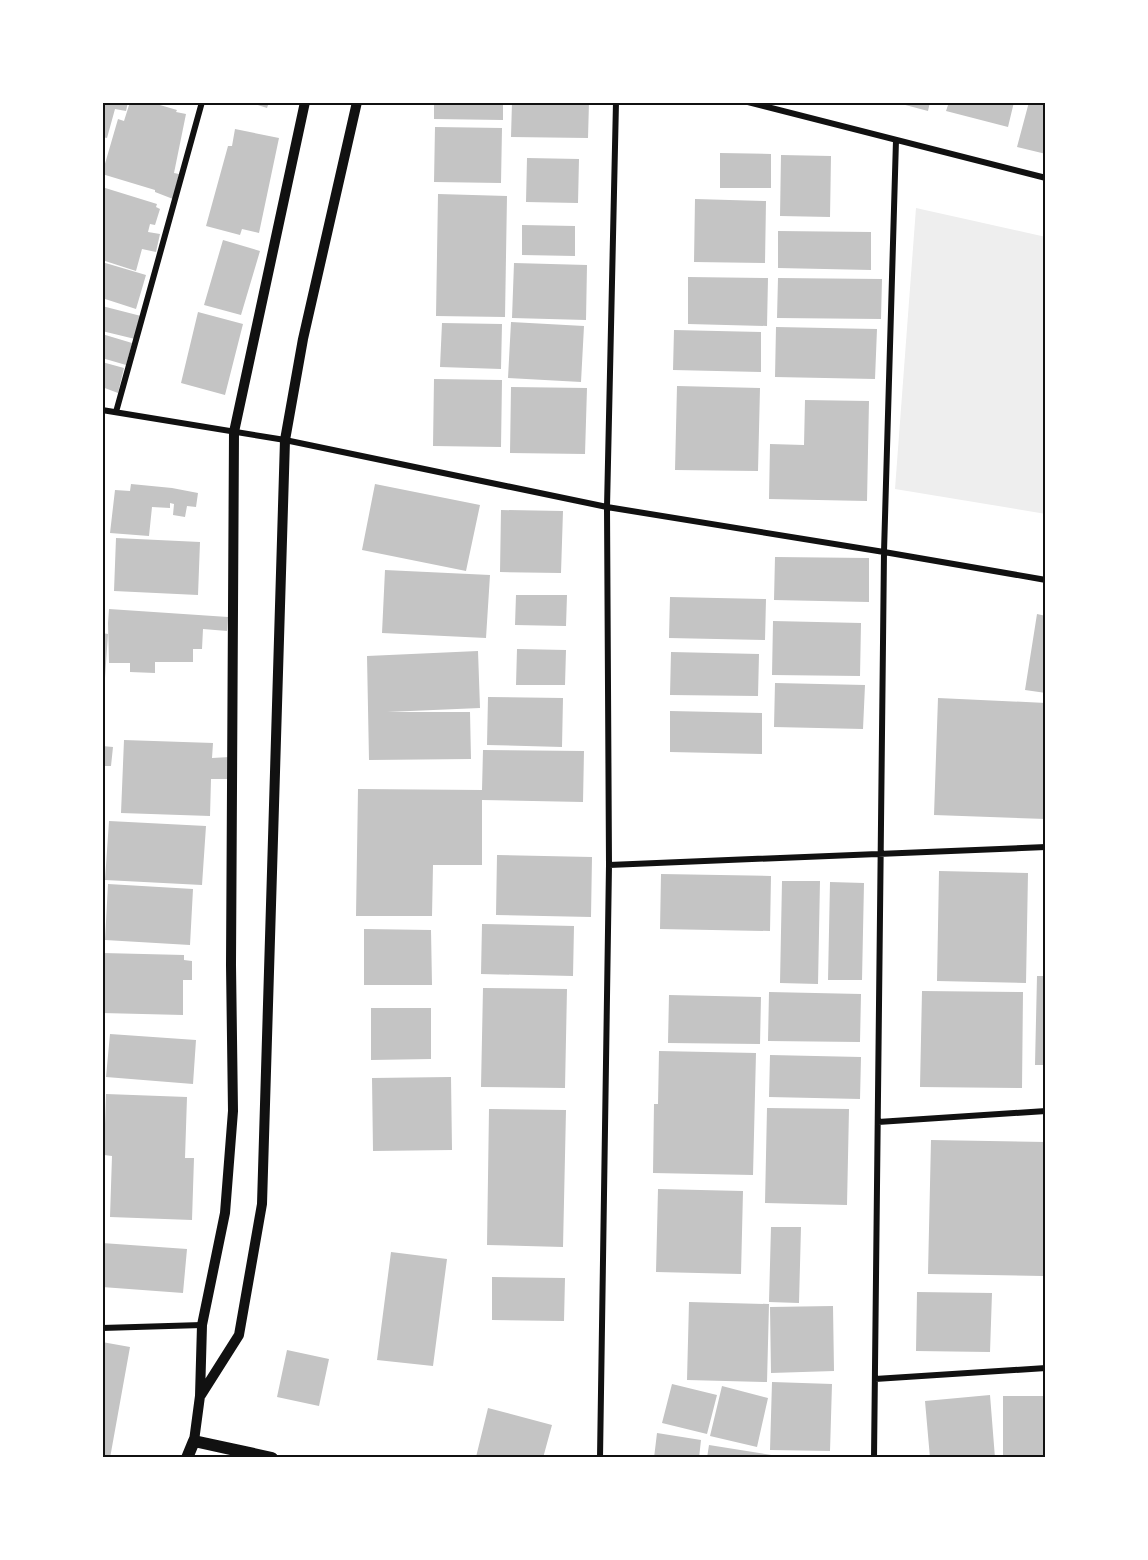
<svg xmlns="http://www.w3.org/2000/svg" width="1148" height="1560" font-family="'Roboto Condensed',sans-serif">
<rect width="100%" height="100%" fill="#fff"/>
<path fill="#eee" d="M916,208l130,29v277l-151,-25z"/>
<path fill="#c4c4c4" d="M102,102h26l-2,9 -11,-2 -8,29 -5,-1z
M130,102h23v1l24,7 -1,2 10,2 -12,59 5,1 -6,25 -18,-7v-2l-53,-16 16,-55 6,2z
M249,102h20l-2,6z
M434,102h69v18l-69,-1z
M512,102h77l-1,36 -77,-1z
M894,102h36l-2,9z
M949,102h65l-6,25 -62,-16z
M1029,102h17v52l-29,-7z
M435,127l67,1 -1,55 -67,-1z
M235,129l44,9 -20,95 -17,-4 -2,6 -34,-9 22,-80h4z
M720,153l51,1v34h-51z
M781,155l50,1 -1,61 -50,-1z
M527,158l52,1 -1,44 -52,-1z
M102,187l55,17 -1,3 4,2 -5,16 -5,-1 -2,8 12,2 -4,18 -14,-3 -6,22 -34,-11z
M438,194l69,2 -2,121 -69,-1z
M695,199l71,2 -1,62 -71,-1z
M522,225l53,1v30l-53,-1z
M778,231l93,1v38l-93,-2z
M223,240l37,11 -19,64 -37,-10z
M102,262l44,13 -10,34 -34,-11z
M514,263l73,2 -1,55 -74,-2z
M688,277l80,1 -1,48 -79,-2z
M778,278l104,1 -1,40 -104,-1z
M102,306l39,10 -6,23 -33,-8z
M198,312l45,12 -18,71 -44,-12z
M511,322l73,4 -3,56 -73,-4z
M442,323l60,1 -1,45 -61,-2z
M776,327l101,2 -2,50 -100,-2z
M674,330l87,2v40l-88,-2z
M102,334l30,9 -6,22 -24,-7z
M102,362l22,6 -6,25 -16,-6z
M434,379l68,1 -1,67 -68,-1z
M677,386l83,2 -2,83 -83,-1z
M511,387l76,1 -2,66 -75,-1z
M805,400l64,1 -2,100 -98,-2 1,-55 34,1z
M131,484l41,4 26,5 -2,14 -9,-1 -2,11 -12,-2 1,-11 -4,-1v5l-18,-1 -3,29 -39,-3 5,-43 15,1z
M375,484l105,21 -14,66 -104,-21z
M501,510l62,1 -2,62 -61,-1z
M116,538l84,4 -2,53 -84,-4z
M775,557l94,1v44l-95,-2z
M102,559h3l-1,22h-2z
M385,570l105,5 -4,63 -104,-5z
M516,595h51l-1,31 -51,-1z
M670,597l96,2 -1,41 -96,-2z
M109,609l119,8 -1,14 -24,-2 -1,20h-9v13h-38v11l-25,-1v-9h-21l-1,-40z
M1037,614l9,2v77l-21,-3z
M773,621l88,2 -1,53 -88,-1z
M102,633l6,1 -3,44h-3z
M517,649l49,1 -1,35h-49z
M478,651l2,57 -93,4h83l1,47 -102,1 -2,-104z
M671,652l88,2 -1,42 -88,-1z
M775,683l90,2 -2,44 -89,-2z
M488,697l75,1 -1,49 -75,-2z
M938,698l108,5v116l-112,-4z
M670,711l92,2v41l-92,-2z
M124,740l89,3 -1,15 18,-1 1,22h-20l-1,37 -89,-3z
M102,746l11,1 -2,19h-9z
M483,750l101,1 -1,51 -101,-2v65h-49l-1,51h-76l2,-127 124,1z
M109,821l97,5 -4,59 -97,-5z
M497,855l95,2 -1,60 -95,-2z
M939,871l89,2 -2,110 -89,-2z
M661,874l110,2 -1,55 -110,-2z
M782,881h38l-2,103 -38,-1z
M830,882l34,1 -2,97h-34z
M108,884l85,5 -3,56 -85,-5z
M482,924l92,2 -1,50 -92,-2z
M364,929l67,1 1,55h-68z
M103,953l81,2v5l8,1v19h-9v35l-81,-2z
M1037,976h9v89h-11z
M483,988l84,1 -2,99 -84,-1z
M922,991l101,1 -1,96 -102,-1z
M769,992l92,2 -1,48 -92,-1z
M669,995l92,2 -1,47 -92,-1z
M371,1008h60v51l-60,1z
M110,1034l86,6 -3,44 -87,-7z
M659,1051l97,2 -3,122 -100,-2 1,-69h4z
M770,1055l91,2 -1,42 -91,-2z
M451,1077l1,73 -79,1 -1,-73z
M106,1094l81,3 -2,61h9l-2,62 -82,-3 2,-61 -8,-1z
M767,1108l82,1 -2,96 -82,-2z
M489,1109l77,1 -3,137 -76,-2z
M931,1140l114,2 -2,134 -115,-2z
M658,1189l85,2 -2,83 -85,-2z
M771,1227h30l-2,76 -30,-1z
M102,1243l85,6 -4,44 -81,-6z
M391,1252l56,7 -14,107 -56,-6z
M492,1277l73,1 -1,43 -72,-1z
M917,1292l75,1 -2,59 -74,-1z
M689,1302l80,2 -2,78 -80,-2z
M833,1306l1,65 -63,2 -1,-66z
M102,1342l28,5 -20,111h-8z
M287,1350l42,9 -10,47 -42,-9z
M772,1382l60,2 -2,67 -60,-1z
M672,1384l45,11 -10,39 -45,-11z
M722,1386l46,12 -11,49 -47,-11z
M990,1395l5,63h-65l-5,-57z
M1003,1396h43v62h-43z
M488,1408l64,17 -9,33 -67,-1z
M657,1433l44,7 -2,18h-45z
M709,1445l75,12v1h-77z"/>
<g fill="none" stroke-linecap="round" stroke-linejoin="round">
<path stroke="#111" stroke-width="6" d="M748,102l298,76
M102,410l183,30 322,67 277,45 162,28
M116,412l86,-310
M609,865l437,-18
M878,1122l168,-11
M102,1328l100,-3
M875,1379l171,-11
M600,1458l9,-593 -2,-358 9,-405
M874,1458l10,-906 12,-412"/>
<path stroke="#111" stroke-width="10" d="M201,1395l38,-60 23,-131 23,-764 18,-101 54,-237
M194,1441l6,-45 2,-71 23,-112 8,-102 -2,-146 3,-533 71,-330"/>
<path stroke="#111" stroke-width="12" d="M194,1441l78,17
M187,1458l7,-17"/>
</g>
<rect width="1148" height="1560" fill="none" stroke="#ffffff" stroke-width="207"/>
<rect x="104" y="104" width="940" height="1352" fill="none" stroke="#111" stroke-width="2"/>
</svg>
